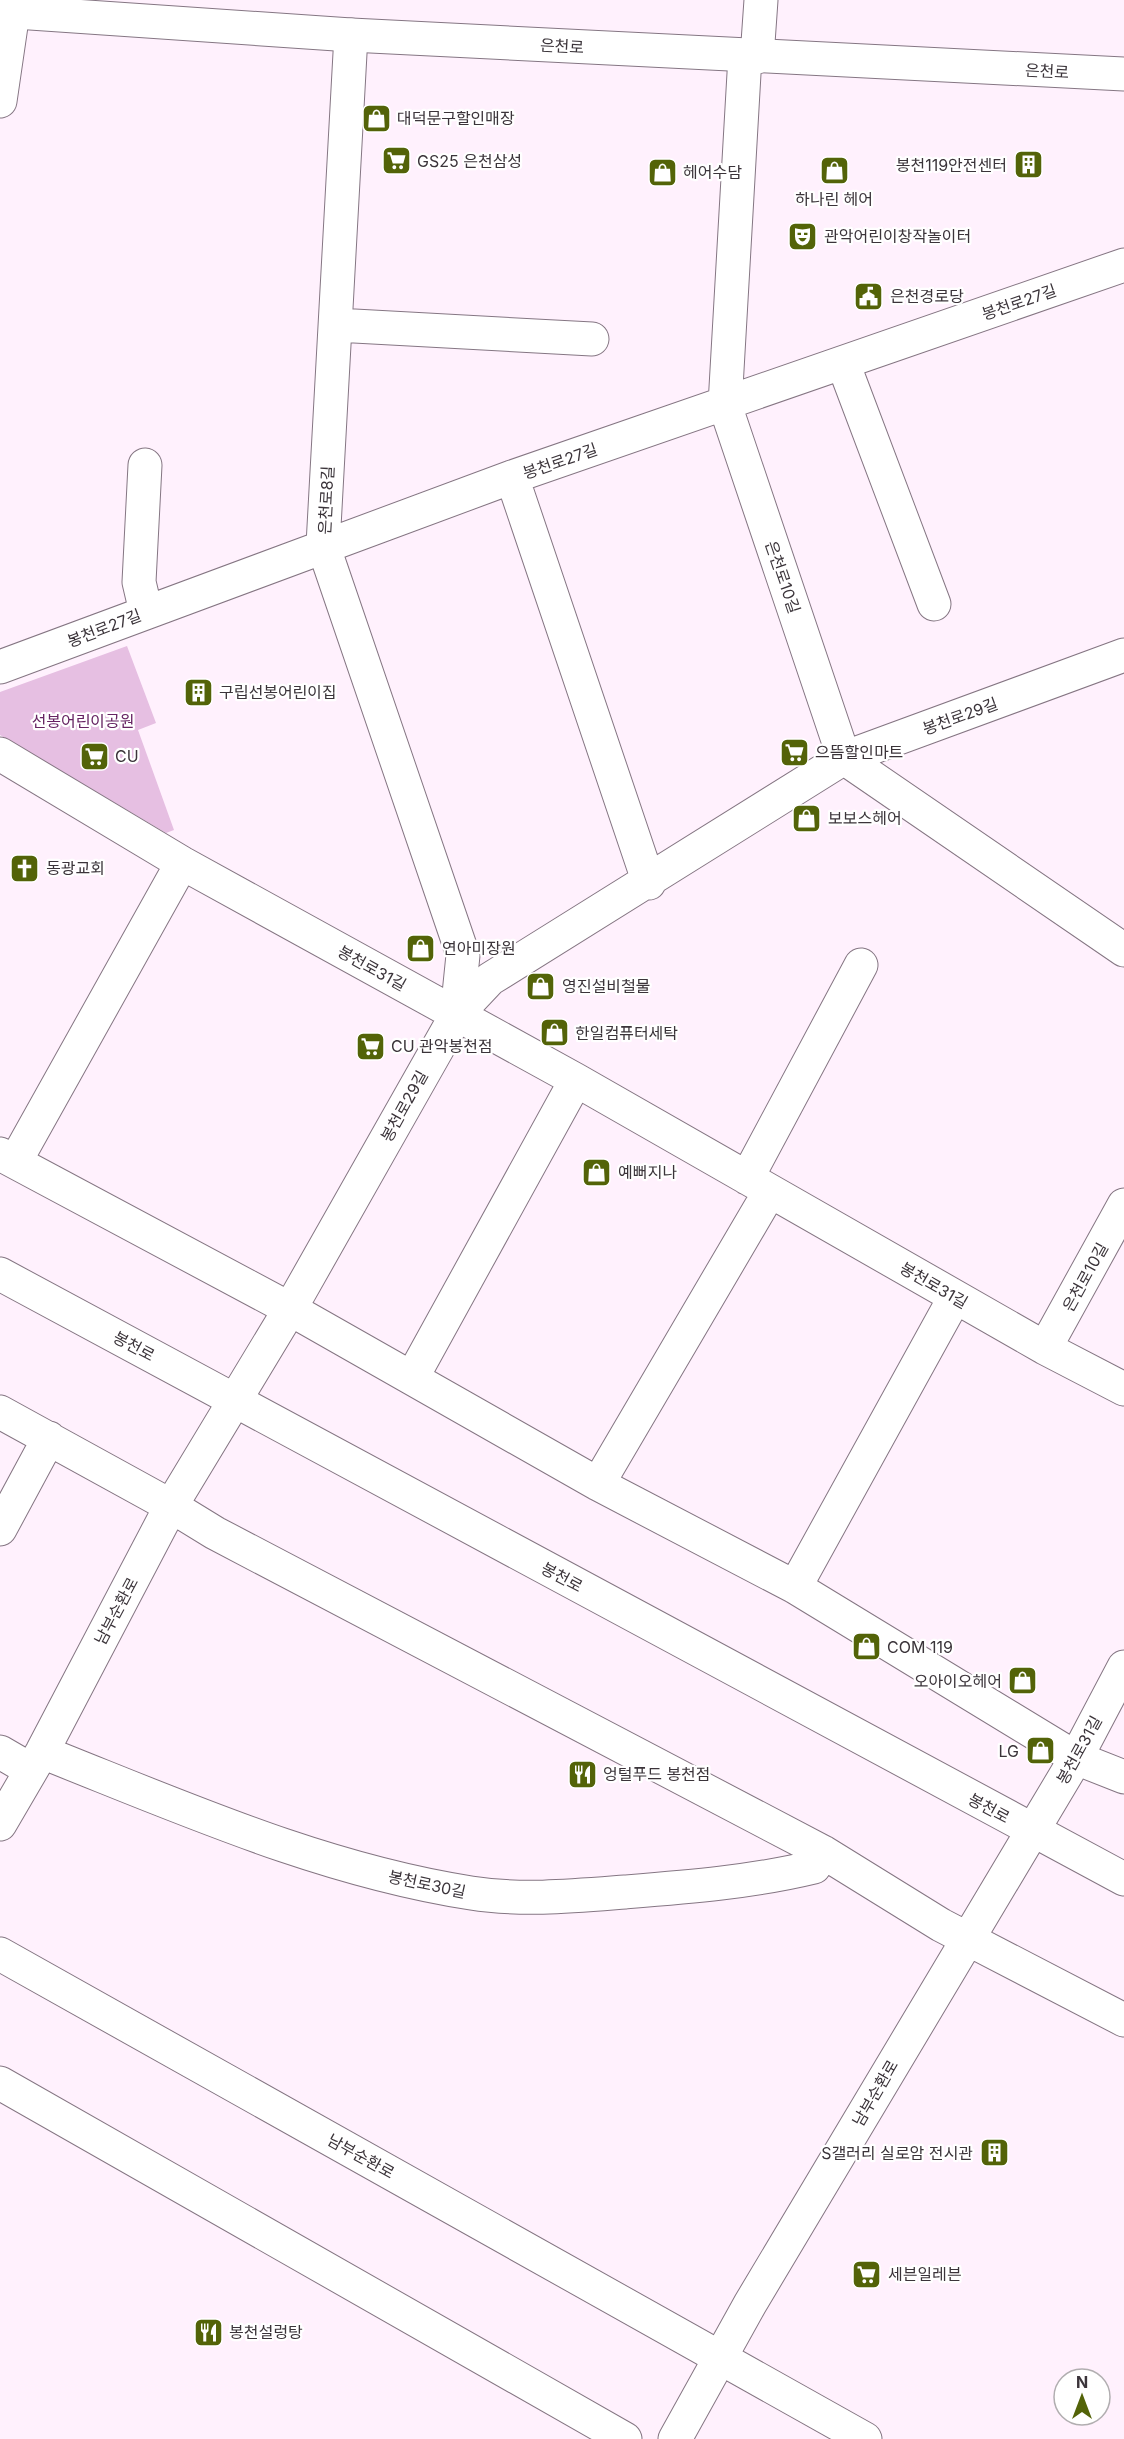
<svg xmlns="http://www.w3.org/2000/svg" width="1124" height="2439" font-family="Inter,'Noto Sans KR',sans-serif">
<rect width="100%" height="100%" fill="#fff1fd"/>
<path fill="#e6bfe2" d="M127,646l29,77 -18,7 36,100 -8,3 -166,-98v-43z"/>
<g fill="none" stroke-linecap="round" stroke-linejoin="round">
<defs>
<path id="minor" d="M351,35l-28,510 140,410 -6,59
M745,56l-20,349 119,353 280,192
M757,57l4,-57
M0,101l13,-89
M336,325l256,14
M843,363l91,241
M145,465l-6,117 7,30
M512,477l137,406
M0,667l512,-190 612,-212
M0,754l182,109 394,217 469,268 79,41
M0,1154l290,155 308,175 197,103 281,171 48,19
M15,1162l167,-299
M747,1178l114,-213
M1045,1348l79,-143
M413,1376l163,-296
M0,1412l171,94 44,27 608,319 118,73 183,95
M598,1484l172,-293
M0,1529l49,-91
M795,1587l160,-290
M0,1752l31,18
M42,1752c139,55 280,118 429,141 51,8 103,3 154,-1 63,-5 127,-10 189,-25l9,-15
M0,1824l42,-72 129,-246 119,-197 167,-295 33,-35 354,-221 280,-103
M675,2439l75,-135 326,-546 48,-91"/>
<path id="major" d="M0,11l351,24 773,39
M0,1274l1124,605
M0,1954l865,485
M0,2083l625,356"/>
</defs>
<use href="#minor" stroke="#857683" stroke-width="35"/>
<use href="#major" stroke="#857683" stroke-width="35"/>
<use href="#minor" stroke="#fff" stroke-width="33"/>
<use href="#major" stroke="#fff" stroke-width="33"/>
</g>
<defs>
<symbol id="shop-square" viewBox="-11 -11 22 22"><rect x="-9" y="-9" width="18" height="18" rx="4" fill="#536308" stroke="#fff"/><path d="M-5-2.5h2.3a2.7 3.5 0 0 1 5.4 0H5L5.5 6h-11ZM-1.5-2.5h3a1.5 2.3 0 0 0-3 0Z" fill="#fff"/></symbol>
<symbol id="supermarket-square" viewBox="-11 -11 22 22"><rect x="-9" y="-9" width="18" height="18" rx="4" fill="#536308" stroke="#fff"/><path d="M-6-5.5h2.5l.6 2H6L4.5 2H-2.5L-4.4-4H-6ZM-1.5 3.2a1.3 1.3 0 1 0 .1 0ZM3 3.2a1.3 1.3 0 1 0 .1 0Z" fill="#fff"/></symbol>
<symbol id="building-square" viewBox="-11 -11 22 22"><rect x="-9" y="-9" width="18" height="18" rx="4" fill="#536308" stroke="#fff"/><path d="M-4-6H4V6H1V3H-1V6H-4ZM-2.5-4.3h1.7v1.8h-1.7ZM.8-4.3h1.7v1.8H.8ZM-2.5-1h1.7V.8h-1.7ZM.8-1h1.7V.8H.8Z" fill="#fff"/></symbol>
<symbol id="theatre-square" viewBox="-11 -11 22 22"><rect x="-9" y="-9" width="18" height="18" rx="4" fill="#536308" stroke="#fff"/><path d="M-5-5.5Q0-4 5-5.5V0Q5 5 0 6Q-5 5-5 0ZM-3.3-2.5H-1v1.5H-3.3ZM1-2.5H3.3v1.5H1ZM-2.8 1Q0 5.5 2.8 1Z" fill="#fff"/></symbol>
<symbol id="civic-square" viewBox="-11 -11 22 22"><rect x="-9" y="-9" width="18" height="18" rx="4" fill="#536308" stroke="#fff"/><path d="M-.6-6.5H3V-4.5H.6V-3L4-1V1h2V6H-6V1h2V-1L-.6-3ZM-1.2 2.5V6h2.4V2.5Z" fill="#fff"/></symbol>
<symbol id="church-square" viewBox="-11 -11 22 22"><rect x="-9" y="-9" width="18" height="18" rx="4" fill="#536308" stroke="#fff"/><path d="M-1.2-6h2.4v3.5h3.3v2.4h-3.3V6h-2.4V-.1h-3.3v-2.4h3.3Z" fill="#fff"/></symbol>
<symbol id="restaurant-square" viewBox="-11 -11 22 22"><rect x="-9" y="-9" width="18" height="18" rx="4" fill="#536308" stroke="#fff"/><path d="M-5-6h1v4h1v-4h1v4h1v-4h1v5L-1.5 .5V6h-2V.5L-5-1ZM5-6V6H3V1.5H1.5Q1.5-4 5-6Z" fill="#fff"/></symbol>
</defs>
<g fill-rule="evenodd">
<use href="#shop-square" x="360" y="102" width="33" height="33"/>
<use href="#supermarket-square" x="380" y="144" width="33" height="33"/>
<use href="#building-square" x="1012" y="148" width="33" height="33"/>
<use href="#shop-square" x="818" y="154" width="33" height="33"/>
<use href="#shop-square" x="646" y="156" width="33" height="33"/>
<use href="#theatre-square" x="786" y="220" width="33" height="33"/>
<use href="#civic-square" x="852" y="280" width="33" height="33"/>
<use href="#building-square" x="182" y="676" width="33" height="33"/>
<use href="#supermarket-square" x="778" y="736" width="33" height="33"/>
<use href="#supermarket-square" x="78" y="740" width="33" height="33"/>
<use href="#shop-square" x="790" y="802" width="33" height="33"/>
<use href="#church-square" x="8" y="852" width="33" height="33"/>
<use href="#shop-square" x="404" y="932" width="33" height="33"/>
<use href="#shop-square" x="524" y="970" width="33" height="33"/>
<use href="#shop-square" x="538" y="1016" width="33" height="33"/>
<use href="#supermarket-square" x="354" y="1030" width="33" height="33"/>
<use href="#shop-square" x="580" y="1156" width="33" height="33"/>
<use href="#shop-square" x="850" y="1630" width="33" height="33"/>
<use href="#shop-square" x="1006" y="1664" width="33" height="33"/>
<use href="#shop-square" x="1024" y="1734" width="33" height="33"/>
<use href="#restaurant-square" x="566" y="1758" width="33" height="33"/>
<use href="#building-square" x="978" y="2136" width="33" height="33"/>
<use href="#supermarket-square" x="850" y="2258" width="33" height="33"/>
<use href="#restaurant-square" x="192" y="2316" width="33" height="33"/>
</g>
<g text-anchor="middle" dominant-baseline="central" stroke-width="4.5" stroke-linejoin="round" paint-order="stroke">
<g font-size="16" fill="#3b343a" stroke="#fff">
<text transform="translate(562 46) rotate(3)">은천로</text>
<text transform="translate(1047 71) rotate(3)">은천로</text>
<text transform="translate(1019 302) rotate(-19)">봉천로27길</text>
<text transform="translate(560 461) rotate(-19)">봉천로27길</text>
<text transform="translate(326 500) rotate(-87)">은천로8길</text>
<text transform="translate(783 577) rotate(71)">은천로10길</text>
<text transform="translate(104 628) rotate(-21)">봉천로27길</text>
<text transform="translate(960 716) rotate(-20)">봉천로29길</text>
<text transform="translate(372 968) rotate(29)">봉천로31길</text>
<text transform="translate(404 1106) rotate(-61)">봉천로29길</text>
<text transform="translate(1085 1277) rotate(-61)">은천로10길</text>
<text transform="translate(934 1285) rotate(30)">봉천로31길</text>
<text transform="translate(134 1346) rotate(28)">봉천로</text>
<text transform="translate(562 1577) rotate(28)">봉천로</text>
<text transform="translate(116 1611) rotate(-62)">남부순환로</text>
<text transform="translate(1079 1750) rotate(-61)">봉천로31길</text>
<text transform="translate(989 1808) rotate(28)">봉천로</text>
<text transform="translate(427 1884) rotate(12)">봉천로30길</text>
<text transform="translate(875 2093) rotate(-60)">남부순환로</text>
<text transform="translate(361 2156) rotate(29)">남부순환로</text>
</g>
<g font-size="16" fill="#3b343a" stroke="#fff" text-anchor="start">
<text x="397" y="118">대덕문구할인매장</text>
<text x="417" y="161">GS25 은천삼성</text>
<text x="1007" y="165" text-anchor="end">봉천119안전센터</text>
<text x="683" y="172">헤어수담</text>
<text x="834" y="199" text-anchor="middle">하나린 헤어</text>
<text x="824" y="236">관악어린이창작놀이터</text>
<text x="890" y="296">은천경로당</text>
<text x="219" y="692">구립선봉어린이집</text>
<text x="815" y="752">으뜸할인마트</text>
<text x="115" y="756">CU</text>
<text x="828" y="818">보보스헤어</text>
<text x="46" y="868">동광교회</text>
<text x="442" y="948">연아미장원</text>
<text x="562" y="986">영진설비철물</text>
<text x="575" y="1033">한일컴퓨터세탁</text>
<text x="391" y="1046">CU 관악봉천점</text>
<text x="618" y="1172">예뻐지나</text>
<text x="887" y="1647">COM 119</text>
<text x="1002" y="1681" text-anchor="end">오아이오헤어</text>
<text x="1019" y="1751" text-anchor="end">LG</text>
<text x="603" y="1774">엉털푸드 봉천점</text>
<text x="973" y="2153" text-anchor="end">S갤러리 실로암 전시관</text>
<text x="888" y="2274">세븐일레븐</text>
<text x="229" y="2332">봉천설렁탕</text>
</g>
<g font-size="16" fill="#662362" stroke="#fff">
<text x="83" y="721">선봉어린이공원</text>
</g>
</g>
<g transform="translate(1082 2397)"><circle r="28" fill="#ffffff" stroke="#b1aeb0" stroke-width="1.5"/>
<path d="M0-4.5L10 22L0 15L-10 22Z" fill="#536308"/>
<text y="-9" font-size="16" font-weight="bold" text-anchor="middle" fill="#3b343a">N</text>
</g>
</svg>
